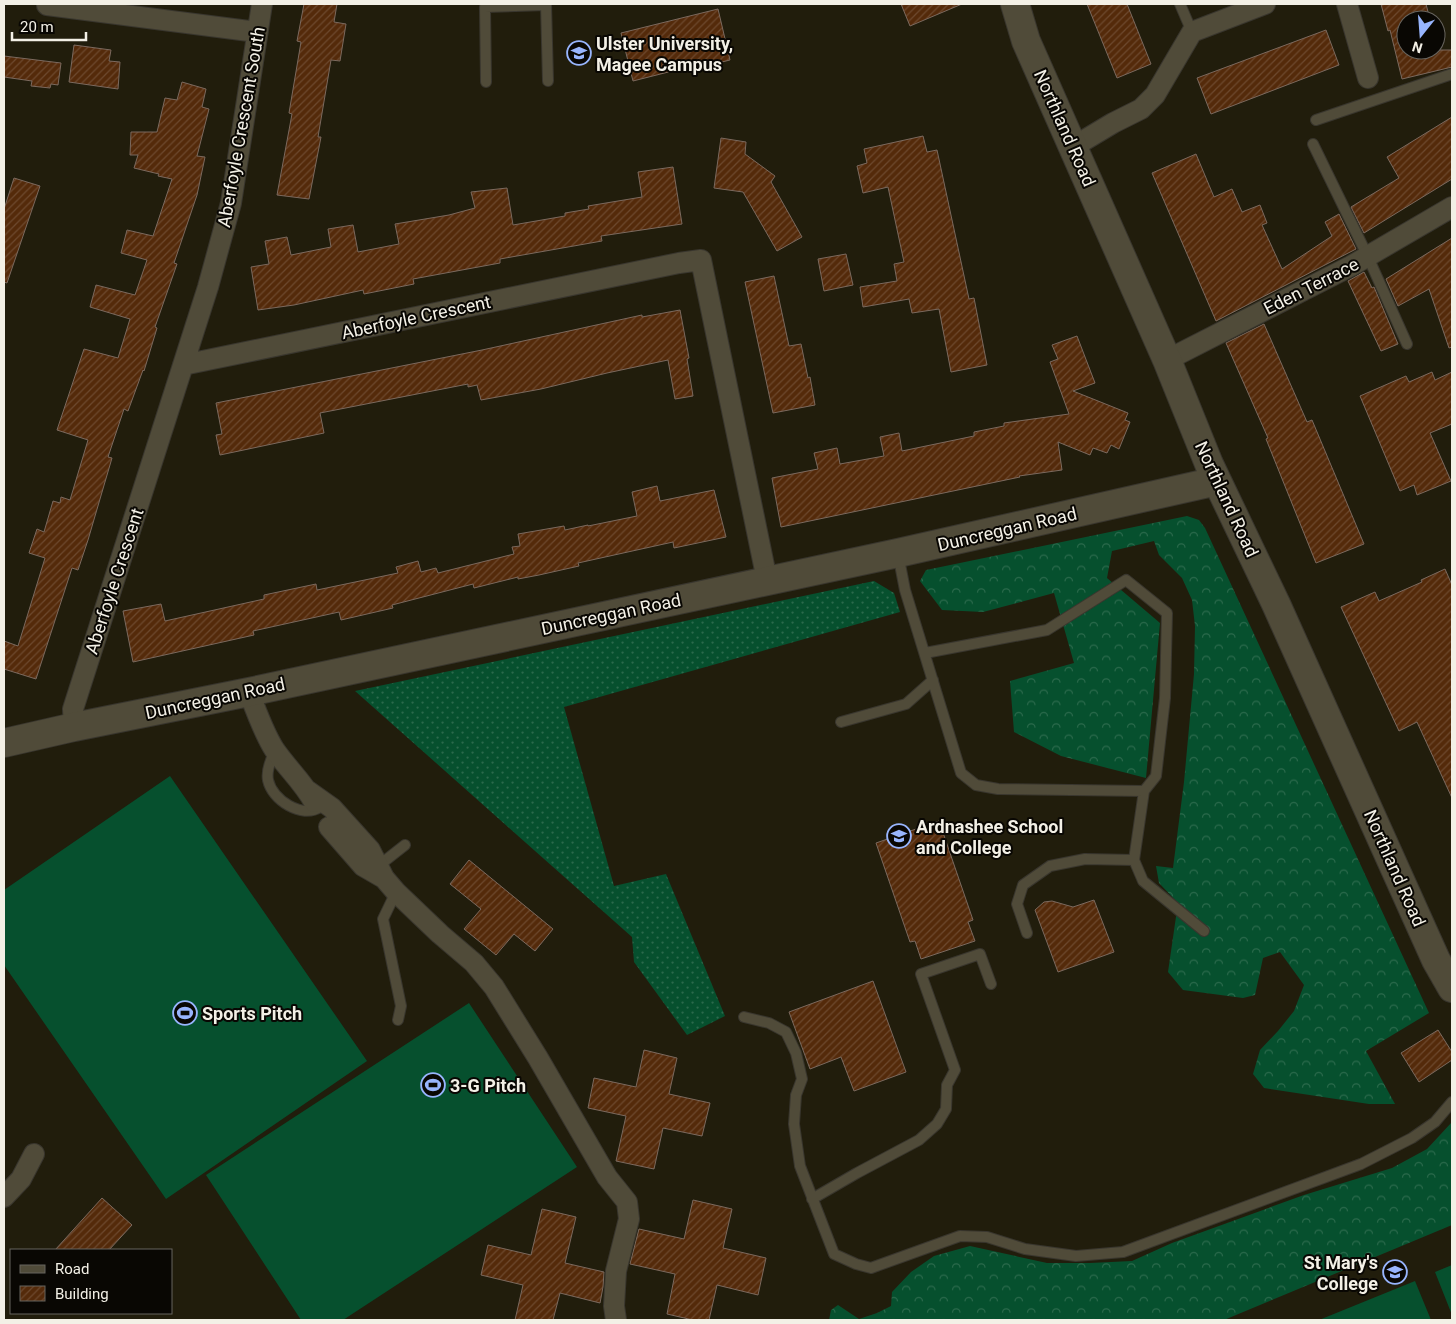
<svg xmlns="http://www.w3.org/2000/svg" width="1456" height="1324" font-family="Roboto,sans-serif">
  <style>
    .grass { fill: url(#grass-dots) }
    .forest { fill: url(#forest-crowns) }
    .pitch { fill: #06502e }
    .building { fill: url(#building-hatch); stroke: #7b695e }
    .lines { fill: none; stroke-linecap: round; stroke-linejoin: round }
    .lane-casing { stroke: #39362e; stroke-width: 12 }
    .street-casing { stroke: #39362e; stroke-width: 22 }
    .secondary-casing { stroke: #39362e; stroke-width: 30 }
    .lane { stroke: #504b39; stroke-width: 10 }
    .street { stroke: #504b39; stroke-width: 20 }
    .secondary { stroke: #504b39; stroke-width: 28 }
    .labels { text-anchor: middle; dominant-baseline: central; stroke-width: 4; stroke-linejoin: round; paint-order: stroke }
    .poi-label { font-size: 18px; font-weight: bold; fill: #f3f0e6; stroke: #090703; text-anchor: start }
    .street-label { font-size: 18px; fill: #f3f0e6; stroke: #090703 }
  </style>
  <defs>
    <pattern id="grass-dots" width="8" height="8" patternUnits="userSpaceOnUse" patternTransform="scale(1.25)"><rect width="8" height="8" fill="#06502e"/><path d="M2 2h.1M6 6h.1" fill="none" stroke="#2b6a4c" stroke-width="1.8" stroke-linecap="round"/></pattern>
    <pattern id="forest-crowns" width="20" height="18" patternUnits="userSpaceOnUse" patternTransform="scale(1.25)"><rect width="20" height="18" fill="#06502e"/><path d="M2 6a3 3 0 1 1 6 0M12 15a3 3 0 1 1 6 0" fill="none" stroke="#2b6a4c"/></pattern>
    <pattern id="building-hatch" width="6" height="6" patternUnits="userSpaceOnUse" patternTransform="scale(1.25)"><rect width="6" height="6" fill="#542a0a"/><path d="M-1 1l2-2M0 6l6-6M5 7l2-2" fill="none" stroke="#6d492e"/></pattern>
  </defs>
  <rect width="100%" height="100%" fill="#211d0c"/>
  <path class="grass" d="M874 581 894 593 900 612 564 707 614 886 666 874 725 1016 687 1035 634 962 632 937 355 691Z"/>
  <path class="forest" d="M1187 516 1199 520 1205 528 1429 1013 1366 1051 1395 1104H1369L1264 1088 1253 1074 1260 1050 1278 1031 1294 1011 1304 985 1280 952 1263 958 1255 995 1243 998 1183 990 1168 972 1178 903 1159 883 1156 866 1173 868 1184 782 1194 674 1195 626 1192 600 1182 578 1159 555 1154 541 1112 551 1107 578 1160 623 1146 778 1061 756 1014 732 1010 681 1074 663 1054 593 983 612 942 610 920 581 926 570Z
    M1452 1122V1225L1224 1320H829L831 1310 838 1305 859 1319 877 1313 891 1306 892 1292 911 1272 934 1256 970 1246 1047 1263H1090L1132 1261 1172 1243 1304 1195 1392 1168 1427 1149Z"/>
  <path class="pitch" d="M170 776 367 1061 166 1199 4 965V890Z
    M469 1003 577 1167 343 1320H301L206 1175Z
    M1452 1265V1315L1435 1272Z
    M1415 1281 1431 1320H1319Z"/>
  <path class="building" d="M304 4H337L334 22 346 24 340 61 331 60 318 137H321L309 199 277 195 292 114 289 113 301 42 297 41Z
    M901 4H962L910 26Z
    M1087 4H1127L1151 64 1117 78Z
    M1381 4H1426L1430 20H1406V50H1436V47L1437 50H1452V67L1402 79 1390 30 1388 31Z
    M718 9 730 60 693 69 692 66 633 81 621 33Z
    M1326 30 1339 65 1211 114 1197 78Z
    M74 45 111 50 109 61 120 62 118 89 69 82Z
    M4 56 61 63 58 85 51 84 50 88 31 86 32 81 4 77Z
    M182 82 206 89 202 107 209 109 197 156 205 157 197 195 174 263 177 264 155 327 157 328 144 371 143 370 128 411 124 409 108 457 112 458 88 540 78 570 72 568 36 679 4 669V641L18 646 45 558 29 553 37 529 44 532 53 501 60 503 61 497 70 500 88 440 57 430 84 349 118 358 130 319 90 307 96 285 135 295 147 260 121 253 127 230 153 236 172 179 158 176 159 174 134 168 138 155H130L131 132H157L165 98 177 100Z
    M1452 117V179L1364 233 1351 207 1399 178 1387 157Z
    M923 136 927 152 937 150 969 299 974 298 987 365 951 372 939 309 912 313 909 299 863 307 860 287 897 281 894 264 904 262 888 187 863 193 857 166 867 163 864 149Z
    M721 138 746 142 745 154 775 176 771 182 802 237 777 251 743 192 714 188Z
    M1196 154 1214 197 1232 189 1242 212 1260 205 1267 223 1262 225 1282 269 1332 236 1325 222 1339 214 1356 249 1216 321 1152 173Z
    M673 167 682 224 601 236 602 241 500 259V263L413 279 414 284 364 294 363 290 294 305 258 310 251 267 269 264 265 241 287 237 291 255 331 247 328 229 353 225 358 252 399 244 395 224 449 215 475 208 471 192 507 188 513 225 565 216V213L589 209 588 206 642 197 638 172Z
    M14 178 40 186 7 283 4 282V209Z
    M1452 238V347L1449 348 1429 289 1398 306 1386 279Z
    M846 254 853 285 824 291 818 259Z
    M1364 272 1372 288 1374 287 1398 344 1381 351 1348 281Z
    M774 276 789 346 801 344 808 378 810 377 815 405 773 413 745 282Z
    M680 310 689 358 687 359 693 396 675 399 668 360 607 373 541 389 481 400 477 385 468 387V384L320 413 324 433 220 455 216 435 222 434 216 403 482 350 642 315V317Z
    M1264 324 1307 422 1312 420 1364 544 1316 563 1266 439 1268 438 1226 343Z
    M1077 336 1095 383 1073 391 1128 413 1125 420 1130 422 1119 449 1111 445 1107 453 1093 448 1090 455 1058 442 1062 470 1019 476 1020 477 781 527 772 478 818 469 814 453 837 448 840 464 884 456 880 437 899 433 902 451 974 436V432L1004 426V423L1069 414 1050 362 1058 359 1052 345Z
    M1432 372 1435 380 1452 372V424L1430 433 1451 481 1417 495 1414 485 1400 491 1360 396 1406 376 1409 382Z
    M657 486 660 501 714 490 726 537 674 548 673 542 578 563 579 566 539 575 518 579V577L474 588 473 584 392 605 393 608 341 620 339 612 253 631 254 635 133 662 123 611 161 604 165 621 264 599V595L316 584 317 590 398 573 396 567 418 561 421 572 436 568 438 573 514 554 512 547 520 546 518 534 564 526 565 530 588 525V526L637 516 632 492Z
    M1445 569 1452 585V798L1417 722 1399 731 1341 607 1375 592 1379 601 1422 582 1421 580Z
    M939 821 973 920 968 922 975 941 921 959 915 941 910 942 876 843Z
    M469 860 553 929 535 951 514 934 496 955 464 929 481 909 450 884Z
    M1094 900 1114 952 1058 972 1035 910 1044 902 1052 901 1073 907Z
    M873 981 906 1072 854 1091 841 1057 810 1069 789 1012Z
    M1438 1030 1452 1052V1060L1419 1082 1401 1053Z
    M644 1050 677 1058 669 1094 710 1103 702 1136 663 1128 654 1169 616 1161 626 1116 588 1108 594 1078 636 1087Z
    M102 1198 132 1225 109 1250H55Z
    M693 1200 732 1209 723 1248 766 1258 758 1295 717 1285 709 1320H693L667 1314 675 1274 630 1264 639 1229 684 1239Z
    M542 1209 576 1217 565 1263 604 1272 603 1287 600 1303 560 1293 553 1320H515L523 1285 481 1275 488 1245 531 1255Z"/>
  <g class="lines">
    <g class="lane-casing">
      <path id="lane" d="M546 4 548 81
        M1180 4 1192 32
        M486 82 485 7 546 5
        M1316 120 1452 74
        M1313 144 1368 257 1407 344
        M898 554 905 590 961 773 976 785 998 789 1144 791 1134 860 1085 859 1050 866 1023 885 1017 904 1027 933
        M925 653 1047 630 1126 580 1167 613 1165 698 1156 776 1144 791
        M841 722 906 704 933 680
        M275 751C271 759 266 770 268 780 272 800 302 819 320 807
        M1134 860 1143 881 1204 931
        M377 867 405 845
        M396 892 383 919 401 1006 398 1020
        M744 1017 769 1023 786 1032 796 1053 802 1079 796 1095 794 1124 800 1166 834 1254 856 1264 871 1268 960 1236 987 1237 1025 1249 1076 1256 1123 1252 1361 1164 1412 1138 1435 1122 1452 1102
        M812 1199 857 1173 919 1140 937 1124 946 1109 947 1085 955 1070 921 974 980 954 991 984"/>
    </g>
    <g class="street-casing">
      <path id="street" d="M1347 4 1368 78
        M47 5 257 32
        M1073 147 1113 123 1141 109 1155 95 1192 32 1265 4
        M1167 360 1351 266 1452 207
        M183 365 679 263 701 260 767 580
        M249 692C256 711 263 731 274 749 287 768 303 782 314 802
        M74 727 73 709 208 287 231 203 262 4
        M308 791 332 808 370 850 384 878 396 892 440 934 474 963 494 987 538 1058 607 1177 627 1202 629 1219 616 1271 614 1306 616 1320
        M329 827 363 866 382 877
        M4 1197 21 1179 34 1154"/>
    </g>
    <g class="secondary-casing">
      <path id="secondary" d="M1015 4 1026 41 1167 360 1209 464 1276 604 1436 960 1452 988
        M4 743 74 727 249 692 898 553 1217 481"/>
    </g>
    <use href="#lane" class="lane"/>
    <use href="#street" class="street"/>
    <use href="#secondary" class="secondary"/>
  </g>
  <defs>
    <g id="university-ring" transform="scale(1.25)"><circle r="9.5" fill="#090703" stroke="#98b5fd" stroke-width="1.5"/><path d="M0-5L7-2L0 1L-7-2ZM-4 1L0 2.5L4 1V4Q0 6-4 4Z" fill="#98b5fd"/></g>
    <g id="school-ring" transform="scale(1.25)"><circle r="9.5" fill="#090703" stroke="#98b5fd" stroke-width="1.5"/><path d="M0-5L7-2L0 1L-7-2ZM-4 1L0 2.5L4 1V4Q0 6-4 4Z" fill="#98b5fd"/></g>
    <g id="stadium-ring" transform="scale(1.25)"><circle r="9.5" fill="#090703" stroke="#98b5fd" stroke-width="1.5"/><path d="M0-5a6.5 5 0 1 0 0 10a6.5 5 0 1 0 0-10ZM-3.5-1.8h7v3.6h-7Z" fill="#98b5fd"/></g>
  </defs>
  <g fill-rule="evenodd">
    <use href="#university-ring" x="579" y="53"/>
    <use href="#school-ring" x="899" y="836"/>
    <use href="#stadium-ring" x="185" y="1013"/>
    <use href="#stadium-ring" x="433" y="1085"/>
    <use href="#school-ring" x="1395" y="1272"/>
  </g>
  <g class="labels">
    <g class="poi-label">
      <text x="596" y="43">Ulster University,<tspan x="596" dy="21">Magee Campus</tspan></text>
      <text x="916" y="826">Ardnashee School<tspan x="916" dy="21">and College</tspan></text>
      <text x="202" y="1013">Sports Pitch</text>
      <text x="450" y="1085">3-G Pitch</text>
      <text x="1378" y="1262" text-anchor="end">St Mary's<tspan x="1378" dy="21">College</tspan></text>
    </g>
    <g class="street-label">
      <text transform="translate(241 127) rotate(-80)">Aberfoyle Crescent South</text>
      <text transform="translate(1065 128) rotate(66)">Northland Road</text>
      <text transform="translate(1311 286) rotate(-27)">Eden Terrace</text>
      <text transform="translate(416 317) rotate(-12)">Aberfoyle Crescent</text>
      <text transform="translate(1227 499) rotate(65)">Northland Road</text>
      <text transform="translate(1007 529) rotate(-13)">Duncreggan Road</text>
      <text transform="translate(114 581) rotate(-72)">Aberfoyle Crescent</text>
      <text transform="translate(611 614) rotate(-12)">Duncreggan Road</text>
      <text transform="translate(215 698) rotate(-12)">Duncreggan Road</text>
      <text transform="translate(1395 868) rotate(66)">Northland Road</text>
    </g>
  </g>
  <rect width="1456" height="1324" fill="none" stroke="#f3f0e6" stroke-width="10"/>
  <rect x="10" y="1249" width="162" height="65" fill="#090703" stroke="#67645e"/>
  <rect x="20" y="1265" width="25" height="8" fill="#504b39" stroke="#67645e"/>
  <text x="55" y="1274" font-size="15" fill="#f3f0e6">Road</text>
  <rect x="20" y="1286" width="25" height="15" fill="url(#building-hatch)" stroke="#67645e"/>
  <text x="55" y="1299" font-size="15" fill="#f3f0e6">Building</text>
  <g transform="translate(1421 35) rotate(197)"><circle r="24" fill="#090703" stroke="#67645e"/>
  <path d="M0-4L9 19L0 12L-9 19Z" fill="#98b5fd"/>
  <text y="-8" font-size="14" font-weight="bold" text-anchor="middle" fill="#f3f0e6">N</text>
  </g>
  <path d="M12 32v8h74v-8" fill="none" stroke="#f3f0e6" stroke-width="2.5"/>
  <text x="20" y="32" font-size="15" fill="#f3f0e6" stroke="#090703" stroke-width="4" paint-order="stroke">20 m</text>
</svg>
